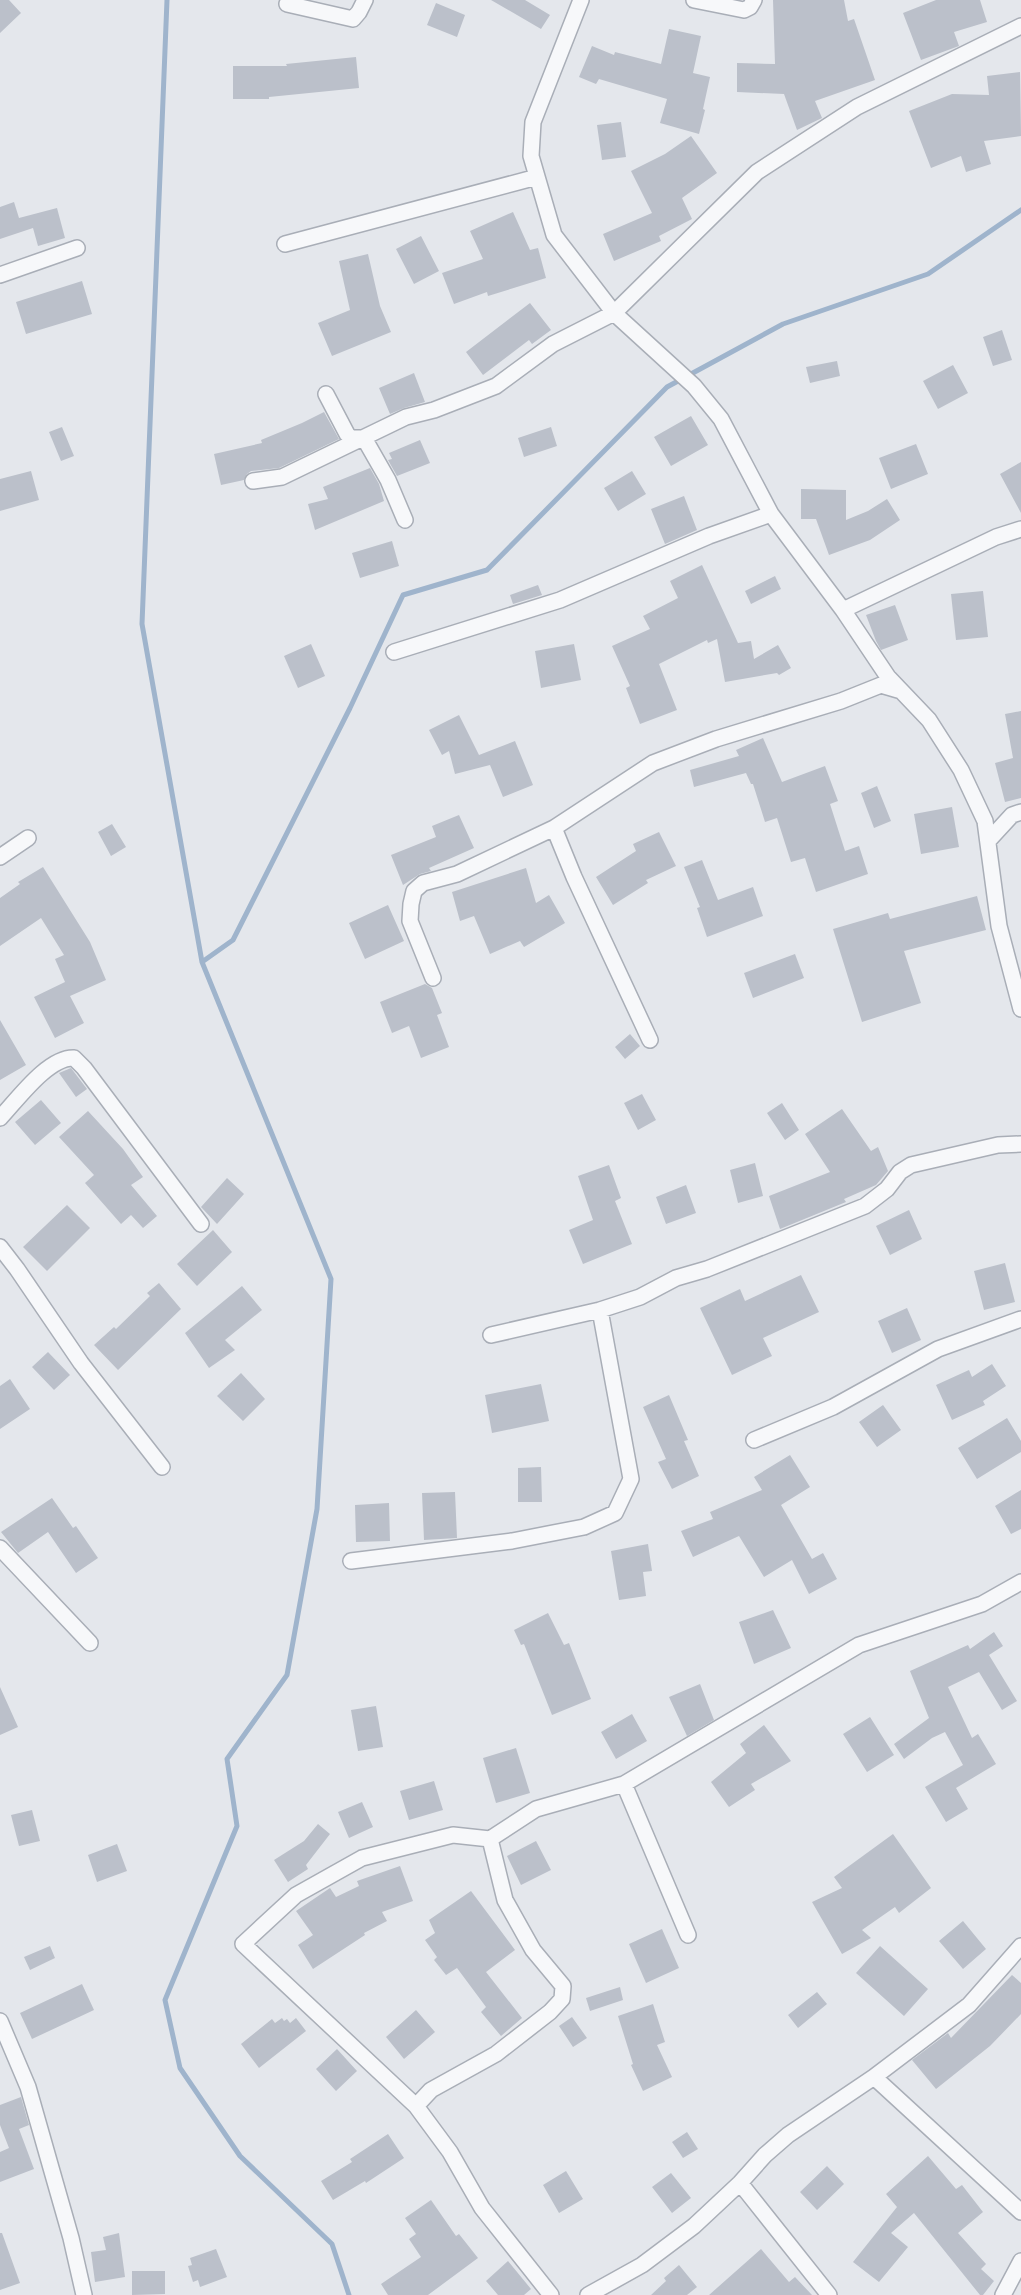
<svg xmlns="http://www.w3.org/2000/svg" width="1021" height="2295" font-family="'Work Sans',sans-serif">
  <style>
    .lines { fill: none; stroke-linecap: round; stroke-linejoin: round }
    .stream { stroke: #9fb4cc; stroke-width: 5 }
    .building { fill: #bbc0ca }
    .minor-casing { stroke: #a9aeb7; stroke-width: 18 }
    .minor { stroke: #f7f8fa; stroke-width: 15 }
  </style>
  <rect width="100%" height="100%" fill="#e4e7ec"/>
  <g class="lines">
    <path class="stream" d="M167 0 142 624 202 962 331 1279 317 1509 287 1675 227 1759 237 1826 165 2000 180 2068 240 2156 332 2244 349 2295
      M202 962 233 940 350 708 403 595 487 570 667 387 783 324 928 274 1021 210"/>
  </g>
  <path class="building" d="M0 0H9L21 13 0 33Z
    M491 0H525L550 15 541 29Z
    M773 0H844L848 21 854 19 875 80 815 101 822 118 797 130 784 94 737 92V63L775 64Z
    M936 0H980L987 22 954 32 959 46 921 60 903 13Z
    M436 3 465 15 457 37 427 25Z
    M669 29 701 36 693 73 710 77 703 109 705 110 699 134 660 123 667 99 599 79 596 84 579 77 592 46 614 55 615 52 661 64Z
    M356 57 359 88 269 97V99H233V66H287L286 64Z
    M1020 72 1021 136 984 141 991 164 966 172 961 156 931 168 909 111 952 94 989 95 987 76Z
    M621 122 626 157 602 160 597 125Z
    M691 136 717 173 682 198 692 219 659 236 661 241 614 261 603 234 652 213 631 171 665 154Z
    M14 202 19 218 57 208 65 238 38 246 33 228 0 239V207Z
    M513 212 530 250 538 248 546 278 488 296 487 292 454 304 442 273 483 259 470 231Z
    M421 236 439 271 414 284 396 249Z
    M368 254 380 306 391 332 332 356 318 323 350 310 339 261Z
    M82 281 92 314 26 334 16 302Z
    M530 303 551 330 532 344 529 340 483 375 466 352Z
    M1002 330 1012 360 993 366 983 337Z
    M837 361 840 376 810 383 806 367Z
    M953 365 968 393 938 409 923 381Z
    M414 373 425 402 404 408 390 414 379 388Z
    M324 412 339 439 279 468 251 471 247 474 244 480 221 485 214 454 262 443 261 440 302 423Z
    M691 416 708 445 671 466 654 437Z
    M62 427 74 456 61 461 49 432Z
    M551 427 557 446 524 457 518 438Z
    M420 440 430 463 397 476 388 460 392 459 389 453Z
    M916 444 928 474 891 489 879 458Z
    M1021 462V513L1000 474Z
    M370 468 379 484 384 501 315 530 308 504 328 499 323 487Z
    M31 471 39 500 0 511V479Z
    M632 471 646 494 618 511 604 488Z
    M801 489 846 490V520L868 511 887 499 900 520 870 540 829 555 816 519H801Z
    M684 496 697 530 665 544 651 509Z
    M392 541 399 566 360 578 352 553Z
    M702 565 738 643 751 641 754 659 778 645 791 668 779 675 777 673 725 682 717 639 708 643 707 640 659 664 677 710 640 724 626 688 630 686 612 646 650 629 643 616 678 598 670 581Z
    M775 576 781 589 751 604 745 591Z
    M538 585 542 595 513 604 510 595Z
    M983 591 988 637 956 640 951 594Z
    M895 605 908 640 881 650 876 641 866 615Z
    M311 644 325 676 298 688 284 656Z
    M574 644 581 680 541 688 535 651Z
    M1021 711V798L1005 802 995 763 1013 758 1005 714Z
    M459 715 479 755 515 741 533 785 503 797 490 765 455 774 449 751 442 755 429 730Z
    M763 738 782 782 825 766 838 801 830 804 845 851 859 846 868 874 816 892 805 858 791 862 777 818 765 822 753 784H751L746 773 694 787 690 770 739 756 736 750Z
    M877 786 891 821 874 828 861 793Z
    M952 807 959 847 921 854 914 814Z
    M459 815 474 848 429 868 431 871 420 874 403 885 391 855 436 837 432 826Z
    M112 824 126 847 111 856 98 832Z
    M659 832 676 866 646 880 648 883 613 905 596 877 636 851 633 844Z
    M702 860 718 900 753 887 763 916 707 937 697 908 700 907 684 867Z
    M43 867 90 942 106 980 70 996 84 1023 55 1038 34 997 65 982 55 959 64 955 41 918 0 946V898L20 884 18 882Z
    M526 868 536 903 549 895 565 923 524 947 520 941 490 954 474 916 460 921 452 892Z
    M977 896 986 930 904 951 921 1003 862 1022 833 929 888 913 890 919Z
    M388 905 404 941 365 959 349 923Z
    M795 954 804 978 753 998 744 973Z
    M425 984 432 988 442 1013 437 1015 449 1047 421 1058 409 1026 392 1033 380 1002Z
    M0 1020 26 1065 0 1080Z
    M630 1034 640 1046 625 1059 615 1047Z
    M71 1068 87 1089 76 1097 59 1073Z
    M642 1094 656 1120 638 1130 624 1103Z
    M41 1100 61 1123 35 1145 15 1122Z
    M782 1103 799 1130 785 1140 767 1113Z
    M842 1109 871 1151 878 1147 888 1171 876 1185 844 1199 846 1202 780 1229 769 1196 830 1172 805 1134Z
    M88 1111 123 1149 143 1177 131 1185 157 1216 143 1228 131 1215 121 1224 85 1183 94 1175 59 1137Z
    M755 1163 763 1196 738 1203 730 1170Z
    M609 1165 621 1198 615 1201 632 1244 583 1264 569 1230 593 1220 578 1176Z
    M227 1178 244 1194 217 1224 201 1207Z
    M686 1185 696 1213 666 1224 656 1197Z
    M67 1205 90 1228 47 1271 23 1247Z
    M909 1210 922 1239 890 1255 876 1226Z
    M213 1230 232 1252 197 1286 177 1264Z
    M1005 1263 1015 1302 984 1310 974 1271Z
    M801 1275 819 1312 763 1338 772 1356 732 1375 700 1308 740 1289 745 1301Z
    M159 1283 181 1309 118 1370 94 1345 114 1327 116 1329 150 1296 147 1293Z
    M242 1286 262 1310 225 1340 235 1350 209 1368 185 1333Z
    M907 1308 921 1340 892 1353 878 1321Z
    M48 1352 70 1375 54 1390 32 1367Z
    M992 1364 1006 1386 983 1401 985 1405 952 1420 936 1385 969 1370 972 1377Z
    M241 1373 265 1399 243 1421 217 1396Z
    M10 1379 30 1409 0 1429V1386Z
    M541 1384 549 1421 492 1433 485 1395Z
    M669 1395 688 1440 684 1441 699 1476 672 1489 658 1462 666 1459 643 1407Z
    M883 1405 901 1430 877 1447 859 1422Z
    M1007 1418 1021 1441V1452L977 1479 958 1448Z
    M790 1455 810 1487 781 1505 812 1559 823 1553 837 1579 809 1594 792 1560 764 1577 739 1536 693 1557 681 1531 713 1519 710 1512 762 1490 754 1477Z
    M541 1467 542 1502H518V1468Z
    M1021 1490V1529L1011 1534 995 1506Z
    M455 1492 457 1538 424 1540 422 1493Z
    M52 1498 73 1528 76 1526 98 1558 76 1573 48 1532 18 1553 1 1532Z
    M389 1503 390 1541 356 1542 355 1505Z
    M648 1544 652 1571 643 1572 646 1596 619 1600 611 1551Z
    M773 1610 791 1648 754 1664 739 1622Z
    M548 1613 564 1645 569 1643 591 1699 552 1715 524 1644 521 1645 514 1630Z
    M994 1632 1003 1646 989 1655 1017 1701 1002 1710 979 1672 948 1687 972 1738 978 1734 996 1764 956 1788 968 1809 946 1822 925 1787 963 1765 945 1732 932 1738 904 1759 894 1744 929 1718 910 1671 968 1645 970 1649Z
    M700 1684 714 1720 687 1736 669 1697Z
    M0 1687 18 1727 0 1735Z
    M376 1706 383 1747 358 1751 351 1710Z
    M632 1714 647 1741 616 1759 601 1732Z
    M870 1717 894 1755 867 1772 843 1734Z
    M764 1725 791 1761 751 1784 755 1790 729 1807 711 1782 746 1753 740 1744Z
    M516 1748 530 1793 496 1803 483 1758Z
    M434 1781 443 1810 409 1820 400 1791Z
    M362 1802 373 1827 349 1838 338 1812Z
    M32 1810 40 1841 19 1846 11 1815Z
    M318 1824 330 1834 306 1865 308 1869 288 1882 274 1860 304 1841Z
    M893 1834 931 1888 899 1913 895 1907 862 1930 871 1938 842 1954 812 1902 842 1888 834 1877Z
    M536 1841 551 1870 521 1885 507 1856Z
    M117 1844 127 1871 97 1882 88 1855Z
    M400 1866 413 1901 382 1912 387 1921 364 1933 365 1935 313 1969 298 1945 313 1935 296 1911 330 1888 336 1897 359 1886 357 1881Z
    M471 1891 515 1950 486 1972 522 2018 501 2036 481 2012 486 2007 457 1968 446 1975 434 1960 437 1957 425 1940 435 1933 429 1920Z
    M963 1921 986 1949 963 1969 939 1941Z
    M662 1929 679 1968 646 1983 629 1944Z
    M50 1946 55 1958 30 1970 24 1957Z
    M880 1946 928 1989 904 2016 856 1973Z
    M1012 1975 1021 1983V2014L990 2046 936 2089 912 2060 948 2033 951 2038Z
    M82 1984 94 2010 32 2039 20 2013Z
    M620 1987 623 2000 590 2011 586 1998Z
    M817 1992 827 2004 798 2028 788 2015Z
    M653 2004 665 2042 657 2045 672 2077 643 2091 631 2065 633 2064 618 2016Z
    M416 2010 435 2032 404 2059 386 2037Z
    M572 2017 587 2038 573 2047 559 2026Z
    M282 2018 284 2021 287 2019 290 2023 296 2018 306 2031 259 2068 241 2044 272 2019 275 2023Z
    M337 2049 357 2071 336 2091 316 2069Z
    M21 2097 29 2125 19 2129 34 2169 0 2182V2152L9 2148 0 2125V2105Z
    M687 2132 698 2149 683 2158 672 2142Z
    M388 2134 404 2158 366 2183 365 2181 333 2200 321 2181 352 2162 350 2159Z
    M928 2156 956 2189 962 2185 983 2212 958 2233 986 2264 981 2269 994 2281 983 2295H980L914 2213 891 2233 908 2247 879 2282 853 2262 897 2207 886 2194Z
    M827 2166 844 2184 817 2210 800 2192Z
    M566 2171 583 2199 559 2213 543 2185Z
    M671 2173 691 2198 672 2213 652 2187Z
    M431 2200 456 2236 459 2234 478 2258 428 2295H388L381 2284 421 2257 409 2239 416 2234 405 2218Z
    M0 2233H2L20 2283 0 2290Z
    M119 2233 125 2277 95 2282 91 2252 106 2250 103 2237Z
    M216 2249 227 2277 200 2287 198 2280 193 2282 188 2266 192 2265 190 2258Z
    M761 2249 789 2282 795 2277 812 2295H709Z
    M508 2261 531 2289 524 2295H498L486 2281Z
    M679 2265 697 2287 687 2295H651L666 2281 664 2278Z
    M132 2271H165V2294L132 2295Z"/>
  <g class="lines">
    <g class="minor-casing">
      <path id="minor" d="M581 0 533 122 531 156 554 235 614 313 694 386 721 419 771 514 843 610 888 677 929 720 961 770 985 821 999 926 1021 1009
        M694 0 744 10 750 7 754 0
        M287 4 353 19 359 12 365 0
        M285 244 537 177
        M0 275 77 248
        M326 394 347 434 351 438H364L388 480 405 520
        M253 481 282 477 406 417 434 410 496 386 553 344 614 313 757 172 857 107 1021 26
        M843 610 996 537 1021 529
        M394 652 560 600 709 536 771 514
        M554 828 574 877 650 1040
        M989 840 1012 815 1021 812
        M0 857 28 838
        M433 978 410 921 411 904 414 891 423 883 457 874 554 828 653 763 716 739 841 701 881 685 898 690
        M0 1118C18 1099 48 1057 74 1058L84 1068 201 1224
        M0 1247 17 1269 81 1363 162 1467
        M491 1335 600 1310
        M754 1440 833 1407 938 1349 1021 1319
        M0 1548 90 1643
        M351 1561 512 1541 584 1527 615 1513 631 1479 600 1310 640 1297 676 1278 707 1269 865 1206 887 1189 900 1172 911 1165 998 1145 1021 1144
        M624 1784 688 1935
        M0 2021 28 2087 71 2238 84 2295
        M874 2077 1021 2212
        M416 2106 431 2090 496 2054 550 2012 562 1999 563 1986 533 1950 505 1900 490 1839
        M740 2183 829 2295
        M551 2295 482 2208 450 2152 416 2106 243 1944 296 1895 362 1858 453 1835 490 1839 536 1809 624 1784 859 1645 982 1604 1021 1582
        M588 2295 642 2265 694 2226 740 2183 765 2155 788 2135 874 2077 969 2005 1021 1946
        M1003 2295 1021 2261"/>
    </g>
    <use href="#minor" class="minor"/>
  </g>
</svg>
